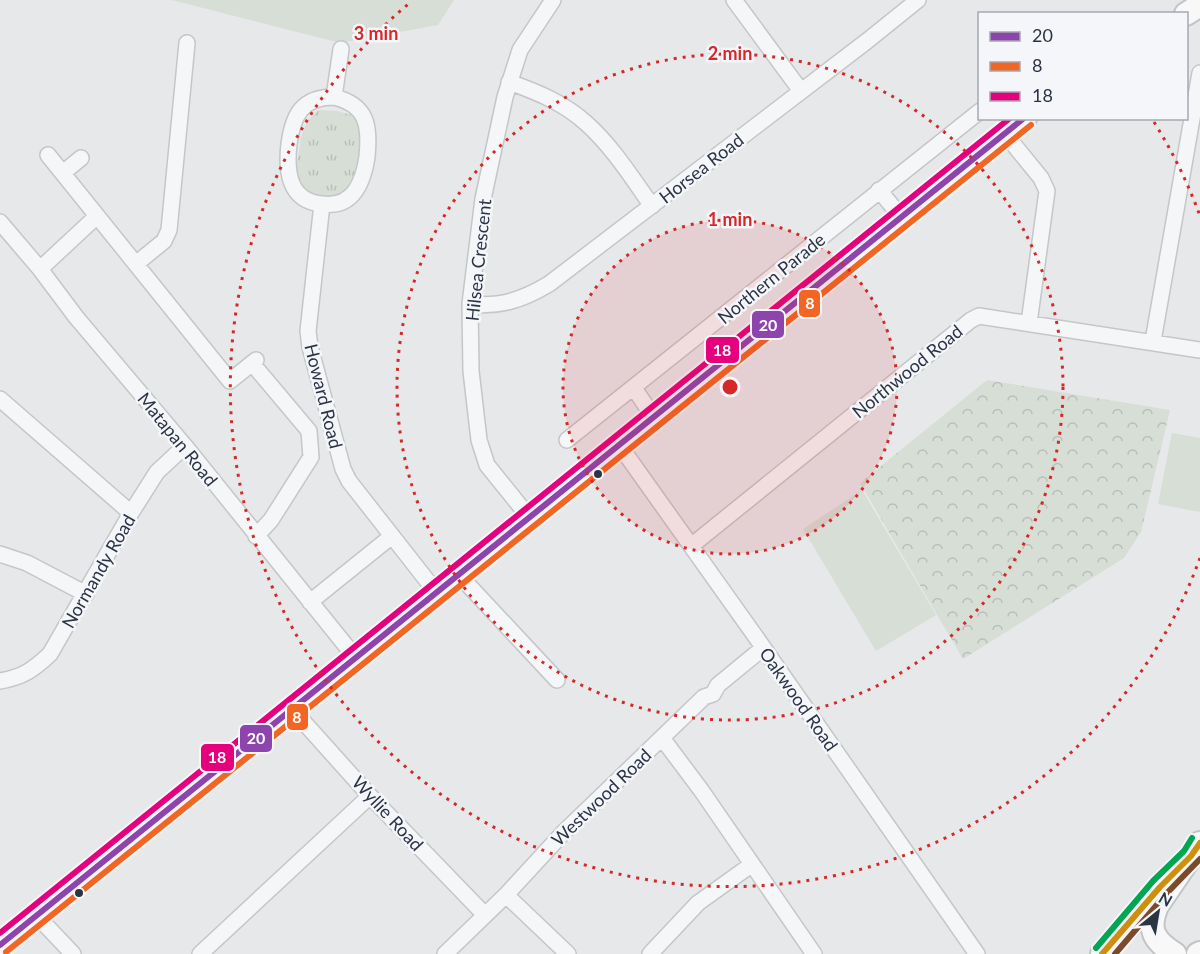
<svg xmlns="http://www.w3.org/2000/svg" width="1200" height="954" font-family="Lato,sans-serif">
  <style>
    .grass { fill: url(#grass-tufts) }
    .forest { fill: url(#forest-crowns) }
    .garden { fill: #d6ded6 }
    .lines { fill: none; stroke-linecap: round; stroke-linejoin: round }
    .street-casing { stroke: #c4c6c8; stroke-width: 18 }
    .primary-casing { stroke: #c2c5c8; stroke-width: 26 }
    .street { stroke: #f5f6f7; stroke-width: 15 }
    .primary { stroke: #f8f8f8; stroke-width: 22 }
    .bus-1-casing { stroke: #f4f6f9; stroke-width: 10 }
    .bus-2-casing { stroke: #f4f6f9; stroke-width: 10 }
    .bus-3-casing { stroke: #f4f6f9; stroke-width: 10 }
    .bus-4-casing { stroke: #f4f6f9; stroke-width: 10 }
    .bus-5-casing { stroke: #f4f6f9; stroke-width: 10 }
    .bus-6-casing { stroke: #f4f6f9; stroke-width: 10 }
    .bus-1 { stroke: #8e44ad; stroke-width: 6 }
    .bus-2 { stroke: #f26522; stroke-width: 6 }
    .bus-3 { stroke: #e5007d; stroke-width: 6 }
    .bus-4 { stroke: #ce8f0e; stroke-width: 6 }
    .bus-5 { stroke: #7a4b2a; stroke-width: 6 }
    .bus-6 { stroke: #00a651; stroke-width: 6 }
    .ring { fill: none; stroke: #d62828; stroke-width: 3; stroke-dasharray: 3 6 }
    .bus-dot { fill: #2b3445; stroke: #f4f6f9; stroke-width: 2 }
    .labels { text-anchor: middle; dominant-baseline: central; stroke-width: 5; stroke-linejoin: round; paint-order: stroke }
    .street-label { font-size: 18px; fill: #2b3445; stroke: #f4f6f9 }
    .centre { fill: #d62828; stroke: #f4f6f9; stroke-width: 3 }
    .ring-label { font-size: 18px; text-anchor: middle; font-weight: bold; fill: #d62828; stroke: #f4f6f9; stroke-width: 5; stroke-linejoin: round; paint-order: stroke }
    .line-badge { stroke: #f4f6f9; stroke-width: 2 }
    .badge-label { font-size: 16px; text-anchor: middle; font-weight: bold; fill: #fff }
  </style>
  <defs>
    <pattern id="grass-tufts" width="24" height="20" patternUnits="userSpaceOnUse" patternTransform="scale(1.5)"><rect width="24" height="20" fill="#d6ded6"/><path d="M3 7l-1-3M5 7V3M7 7l1-3M15 17l-1-3M17 17v-4M19 17l1-3" fill="none" stroke="#b8bfb9"/></pattern>
    <pattern id="forest-crowns" width="20" height="18" patternUnits="userSpaceOnUse" patternTransform="scale(1.5)"><rect width="20" height="18" fill="#d6ded6"/><path d="M2 6a3 3 0 1 1 6 0M12 15a3 3 0 1 1 6 0" fill="none" stroke="#b8bfb9"/></pattern>
  </defs>
  <rect width="100%" height="100%" fill="#e6e8ea"/>
  <path class="grass" d="M319 110 337 111 351 115 362 127 363 141 356 181 339 198 326 200 309 194 299 184 296 171 301 137 308 120Z"/>
  <path class="forest" d="M987 380 1170 410 1141 532 1124 558 963 659 860 483Z"/>
  <path class="garden" d="M172 0H454L438 25 340 43Z
    M1172 433 1200 438V512L1158 504Z
    M862 490 936 615 876 651 803 529Z"/>
  <g class="lines">
    <g class="street-casing">
      <path id="street" d="M734 0 801 91
        M509 82C537 92 564 103 586 123 612 146 632 178 652 206
        M334 97C368 105 370 127 367 157 363 183 353 208 322 204 288 201 286 170 289 144 293 115 302 97 334 97Z
        M334 97 341 49
        M1005 134 1041 178 1047 191 1029 323
        M48 155 230 381 256 360
        M64 172 81 158
        M879 190 902 218
        M322 204 308 331 310 347 343 469 349 481 436 592
        M0 222 40 269 76 317 185 446 355 657
        M137 263 164 241 169 230 187 43
        M40 269 97 216
        M470 304C501 307 522 300 549 284L867 41 918 0
        M1153 341 1200 73
        M256 368 309 431 311 457 271 520 256 536
        M634 388 654 418
        M0 399 131 513
        M567 440 980 111
        M620 446 758 640 977 954
        M529 517 487 465 479 440 471 371 470 304 483 199 505 97 520 50 553 0
        M691 546 971 320 979 316 1200 350
        M0 554 27 563 86 594
        M458 574 557 680
        M310 602 392 536
        M0 681C23 677 33 670 50 654L131 513 157 472 185 446
        M292 709 370 796 485 915
        M662 738 701 790 814 954
        M506 895 568 954
        M36 915 73 954
        M200 954 370 796
        M445 954 506 895 563 833 704 697 713 694 718 685 763 648
        M650 954 698 903 751 865"/>
    </g>
    <g class="primary-casing">
      <path id="primary" d="M1186 14 1200 5
        M0 945 1025 118
        M1102 954 1135 919 1154 894
        M1175 954C1154 941 1147 930 1157 906L1200 843
        M1198 954 1200 953"/>
    </g>
    <use href="#street" class="street"/>
    <use href="#primary" class="primary"/>
    <g class="bus-1-casing">
      <path id="bus-1" d="M0 945 1024 118"/>
    </g>
    <g class="bus-2-casing">
      <path id="bus-2" d="M6 952 1031 125"/>
    </g>
    <g class="bus-3-casing">
      <path id="bus-3" d="M0 933 1010 118"/>
    </g>
    <g class="bus-4-casing">
      <path id="bus-4" d="M1102 954 1160 887 1191 856 1200 843"/>
    </g>
    <g class="bus-5-casing">
      <path id="bus-5" d="M1115 954 1167 893 1200 859"/>
    </g>
    <g class="bus-6-casing">
      <path id="bus-6" d="M1096 948 1153 881 1184 851 1192 838"/>
    </g>
    <use href="#bus-1" class="bus-1"/>
    <use href="#bus-2" class="bus-2"/>
    <use href="#bus-3" class="bus-3"/>
    <use href="#bus-4" class="bus-4"/>
    <use href="#bus-5" class="bus-5"/>
    <use href="#bus-6" class="bus-6"/>
  </g>
  <circle cx="730" cy="387" r="167" fill="#d62828" fill-opacity=".12"/>
  <g class="ring">
    <circle cx="730" cy="387" r="167"/>
    <circle cx="730" cy="387" r="333"/>
    <path d="M1200 558A500 500 0 1 1 412 1M1154 122A500 500 0 0 1 1200 216"/>
  </g>
  <g class="bus-dot">
    <circle cx="598" cy="474" r="5"/>
    <circle cx="79" cy="893" r="5"/>
  </g>
  <g class="labels">
    <g class="street-label">
      <text transform="translate(701 168) rotate(-38)">Horsea Road</text>
      <text transform="translate(478 260) rotate(-84)">Hilsea Crescent</text>
      <text transform="translate(771 278) rotate(-39)">Northern Parade</text>
      <text transform="translate(907 371) rotate(-39)">Northwood Road</text>
      <text transform="translate(324 396) rotate(76)">Howard Road</text>
      <text transform="translate(178 439) rotate(51)">Matapan Road</text>
      <text transform="translate(98 571) rotate(-60)">Normandy Road</text>
      <text transform="translate(799 699) rotate(55)">Oakwood Road</text>
      <text transform="translate(601 797) rotate(-44)">Westwood Road</text>
      <text transform="translate(388 813) rotate(47)">Wyllie Road</text>
    </g>
  </g>
  <circle cx="730" cy="387" r="9" class="centre"/>
  <g class="ring-label">
    <text x="376" y="40">3 min</text>
    <text x="730" y="60">2 min</text>
    <text x="730" y="226">1 min</text>
  </g>
  <g class="line-badge">
    <rect x="798" y="289" width="23" height="29" rx="6" fill="#f26522"/>
    <rect x="751" y="310" width="34" height="29" rx="6" fill="#8e44ad"/>
    <rect x="705" y="336" width="35" height="28" rx="6" fill="#e5007d"/>
    <rect x="286" y="703" width="23" height="28" rx="6" fill="#f26522"/>
    <rect x="239" y="724" width="34" height="29" rx="6" fill="#8e44ad"/>
    <rect x="200" y="743" width="35" height="29" rx="6" fill="#e5007d"/>
  </g>
  <g class="badge-label">
    <text x="810" y="309">8</text>
    <text x="768" y="331">20</text>
    <text x="722" y="356">18</text>
    <text x="297" y="723">8</text>
    <text x="256" y="744">20</text>
    <text x="217" y="763">18</text>
  </g>
  <rect x="978" y="12" width="210" height="108" fill="#f4f6f9" stroke="#a4a8b1" stroke-width="1.5"/>
  <rect x="990" y="32" width="30" height="9" fill="#8e44ad" stroke="#a4a8b1" stroke-width="1.5"/>
  <text x="1032" y="42" font-size="18" fill="#2b3445">20</text>
  <rect x="990" y="62" width="30" height="9" fill="#f26522" stroke="#a4a8b1" stroke-width="1.5"/>
  <text x="1032" y="72" font-size="18" fill="#2b3445">8</text>
  <rect x="990" y="92" width="30" height="9" fill="#e5007d" stroke="#a4a8b1" stroke-width="1.5"/>
  <text x="1032" y="102" font-size="18" fill="#2b3445">18</text>
  <g transform="translate(1158 912) rotate(30)" stroke="#f4f6f9" stroke-width="4.5" paint-order="stroke">
  <path d="M0-4.5L10 22L0 15L-10 22Z" fill="#2b3445"/>
  <text y="-9" font-size="16" font-weight="bold" text-anchor="middle" fill="#2b3445">N</text>
  </g>
</svg>
